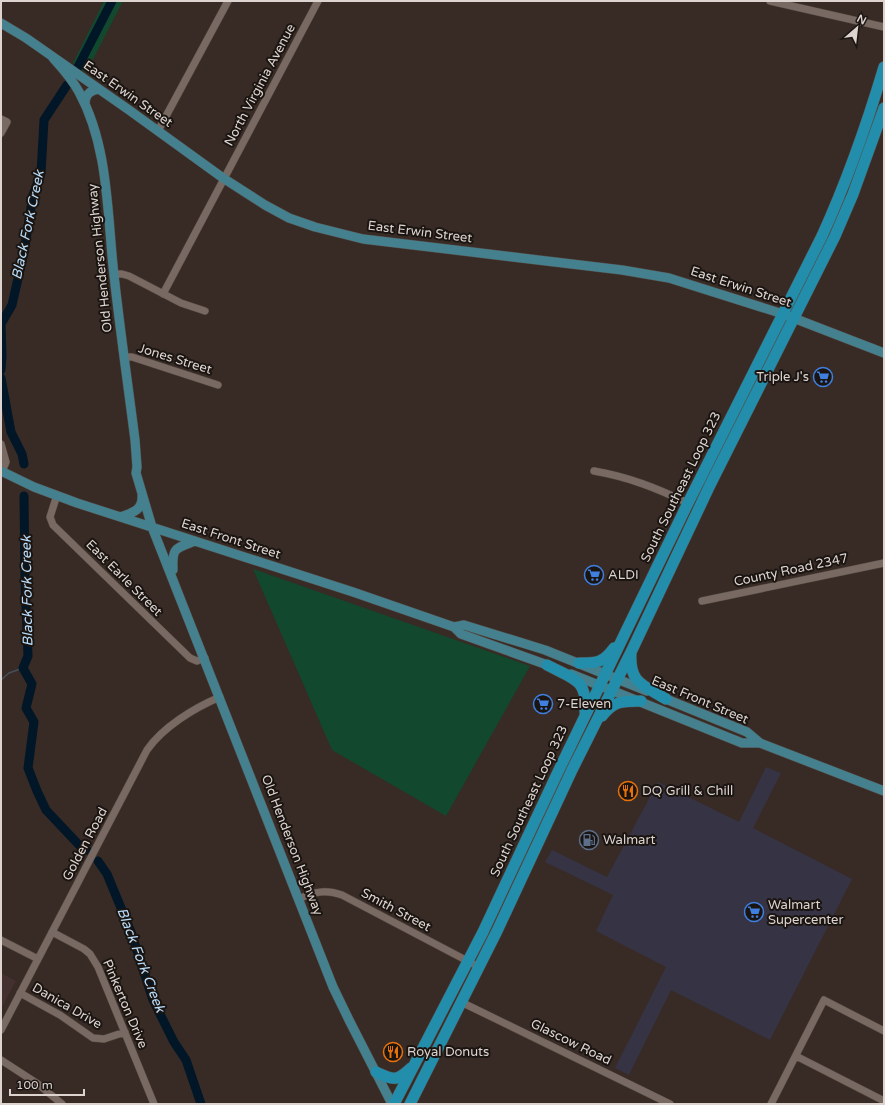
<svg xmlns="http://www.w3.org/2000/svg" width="885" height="1105" font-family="'Varela Round',sans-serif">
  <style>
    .commercial { fill: #363344 }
    .education { fill: #44302f }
    .green { fill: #11482e }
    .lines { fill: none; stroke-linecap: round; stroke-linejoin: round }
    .stream { stroke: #434f5a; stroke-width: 1.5 }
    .river { stroke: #011627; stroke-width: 9 }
    .minor-casing { stroke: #544944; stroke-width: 8 }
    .major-casing { stroke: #544944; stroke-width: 10 }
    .highway-casing { stroke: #544944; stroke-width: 12 }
    .minor { stroke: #786a62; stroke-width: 7 }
    .major { stroke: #45808e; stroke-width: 9 }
    .highway { stroke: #238eac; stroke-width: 11 }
    .labels { text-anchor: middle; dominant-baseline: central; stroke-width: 4; stroke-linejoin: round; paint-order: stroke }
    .street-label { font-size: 13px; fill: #ddd4d0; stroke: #1b1512 }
    .poi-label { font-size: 13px; fill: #ddd4d0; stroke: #1b1512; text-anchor: start }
    .water-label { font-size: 14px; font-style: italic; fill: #b8dcfa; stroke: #1b1512 }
  </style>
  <rect width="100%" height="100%" fill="#382b25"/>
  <path class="commercial" d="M766 767 781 773 753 828 852 879 770 1040 671 990 629 1075 615 1068 666 967 596 931 613 895 545 862 552 850 607 877 658 782 739 822Z"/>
  <path class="education" d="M1 973 16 981 1 1009Z"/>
  <path class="green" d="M104 1H123L86 73 73 63Z
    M253 569 530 666 446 816 332 750Z"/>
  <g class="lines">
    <path class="stream" d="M1 680 9 673 23 668"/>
    <path class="river" d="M78 67 112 1
      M1 370 2 356 1 324 12 305 24 252 33 195 41 173 44 120 67 85
      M1 378 11 432 22 454 24 464
      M24 496 25 581 28 656 23 668 32 684 26 708 34 722 28 768 37 791 46 810 80 846 87 850
      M98 861 107 874 131 932 153 1000 174 1042 186 1060 201 1104"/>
    <g class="minor-casing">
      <path id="minor" d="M770 1 884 27
        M1 119 7 122 1 133
        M158 131 228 1
        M114 274H122L129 276 181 303 205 311
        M163 294 318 1
        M124 357H132L218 385
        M1 444 6 462 2 472
        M594 471C629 477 656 488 688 503
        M57 495 50 517 53 525 190 658 197 661 205 658
        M702 601 884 563
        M298 899C315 892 324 889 342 895L479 967
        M52 932 84 949 90 954 98 967 154 1104
        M1 940 38 959
        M20 993 60 1015 93 1038 104 1039 125 1032
        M461 1002 670 1104
        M1 1030 147 750C163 727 194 708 220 697
        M796 1056 884 1101
        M1 1060 38 1084 62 1104
        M771 1104 824 1000 884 1031"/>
    </g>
    <g class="major-casing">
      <path id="major" d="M1 23 26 38 129 110 223 178 265 205 289 218 315 227 363 239 622 270 669 278 783 314 884 353
        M53 58C63 69 72 79 79 92 109 147 107 214 114 275 120 330 128 385 135 440L137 467 136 473 152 527 333 987 349 1020 392 1104
        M85 104C85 95 89 91 98 89
        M1 471 34 487 77 503 353 592 454 627 461 634 553 667
        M120 517C131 513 143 511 142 496
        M173 570C172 547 175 549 195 541
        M454 627 464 625 545 650 647 691
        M571 674 742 743H760
        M661 697 747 732 760 743 884 791"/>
    </g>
    <g class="highway-casing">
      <path id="highway" d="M631 653C629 683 643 685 666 699
        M579 663C597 663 603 663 614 648
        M547 665C573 679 588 679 585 712
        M602 716C614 701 622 701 641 701
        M376 1072C394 1080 396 1082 411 1068
        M394 1104 483 932 557 774 688 503 822 236C847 181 867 124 884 67
        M410 1104 497 931 572 770 632 650 710 485 835 236 853 194 884 108"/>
    </g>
    <use href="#minor" class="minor"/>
    <use href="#major" class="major"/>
    <use href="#highway" class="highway"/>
  </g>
  <defs>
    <g id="supermarket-ring" transform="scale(1)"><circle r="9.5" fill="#1b1512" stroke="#3f7fe0" stroke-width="1.5"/><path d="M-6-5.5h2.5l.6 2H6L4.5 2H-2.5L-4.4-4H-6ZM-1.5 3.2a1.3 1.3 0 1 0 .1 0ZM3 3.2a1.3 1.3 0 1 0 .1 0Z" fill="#3f7fe0"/></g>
    <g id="restaurant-ring" transform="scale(1)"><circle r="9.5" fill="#1b1512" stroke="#e8710a" stroke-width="1.5"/><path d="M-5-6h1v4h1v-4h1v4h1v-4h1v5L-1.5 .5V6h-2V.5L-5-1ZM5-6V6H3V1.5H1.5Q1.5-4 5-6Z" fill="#e8710a"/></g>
    <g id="fuel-ring" transform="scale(1)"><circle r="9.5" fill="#1b1512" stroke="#5c6f8a" stroke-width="1.5"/><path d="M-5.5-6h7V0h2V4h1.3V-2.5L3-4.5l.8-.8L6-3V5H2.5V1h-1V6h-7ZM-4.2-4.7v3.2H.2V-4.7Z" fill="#5c6f8a"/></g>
  </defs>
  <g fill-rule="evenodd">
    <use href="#supermarket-ring" x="823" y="377"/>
    <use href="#supermarket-ring" x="594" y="575"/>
    <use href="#supermarket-ring" x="543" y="704"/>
    <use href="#restaurant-ring" x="628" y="791"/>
    <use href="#fuel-ring" x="589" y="840"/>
    <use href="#supermarket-ring" x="754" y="912"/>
    <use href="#restaurant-ring" x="393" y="1052"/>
  </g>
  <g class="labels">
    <g class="street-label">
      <text transform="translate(260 85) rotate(-62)">North Virginia Avenue</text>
      <text transform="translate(128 94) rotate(35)">East Erwin Street</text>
      <text transform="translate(420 232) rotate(7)">East Erwin Street</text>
      <text transform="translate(100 258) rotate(-96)">Old Henderson Highway</text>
      <text transform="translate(741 287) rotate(18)">East Erwin Street</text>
      <text transform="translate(175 359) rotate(17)">Jones Street</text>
      <text transform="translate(681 487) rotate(-64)">South Southeast Loop 323</text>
      <text transform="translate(231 539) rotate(18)">East Front Street</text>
      <text transform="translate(791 570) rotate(-12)">County Road 2347</text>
      <text transform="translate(124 578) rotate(45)">East Earle Street</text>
      <text transform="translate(700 700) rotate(23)">East Front Street</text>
      <text transform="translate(529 801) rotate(-65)">South Southeast Loop 323</text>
      <text transform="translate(85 844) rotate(-62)">Golden Road</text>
      <text transform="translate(292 845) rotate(69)">Old Henderson Highway</text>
      <text transform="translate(396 910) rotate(28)">Smith Street</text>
      <text transform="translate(125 1004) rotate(67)">Pinkerton Drive</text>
      <text transform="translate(67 1006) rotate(30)">Danica Drive</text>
      <text transform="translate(571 1042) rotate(26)">Glascow Road</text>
    </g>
    <g class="poi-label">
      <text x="809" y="377" text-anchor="end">Triple J's</text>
      <text x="608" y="575">ALDI</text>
      <text x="557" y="704">7-Eleven</text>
      <text x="642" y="791">DQ Grill &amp; Chill</text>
      <text x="603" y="840">Walmart</text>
      <text x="768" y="905">Walmart<tspan x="768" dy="15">Supercenter</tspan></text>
      <text x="407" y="1052">Royal Donuts</text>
    </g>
    <g class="water-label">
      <text transform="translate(28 225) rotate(-78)">Black Fork Creek</text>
      <text transform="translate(27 591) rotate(-91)">Black Fork Creek</text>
      <text transform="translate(141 960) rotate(69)">Black Fork Creek</text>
    </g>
  </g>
  <rect width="885" height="1105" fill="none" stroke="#ddd4d0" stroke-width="4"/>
  <g transform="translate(857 28) rotate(28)" stroke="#1b1512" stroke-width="3" paint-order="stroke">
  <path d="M0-3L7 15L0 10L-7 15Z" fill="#ddd4d0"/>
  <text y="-6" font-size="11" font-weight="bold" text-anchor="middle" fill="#ddd4d0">N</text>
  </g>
  <path d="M10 1089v6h74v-6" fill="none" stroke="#ddd4d0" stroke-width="2"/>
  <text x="16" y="1089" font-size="12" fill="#ddd4d0" stroke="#1b1512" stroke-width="3" paint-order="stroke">100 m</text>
</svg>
